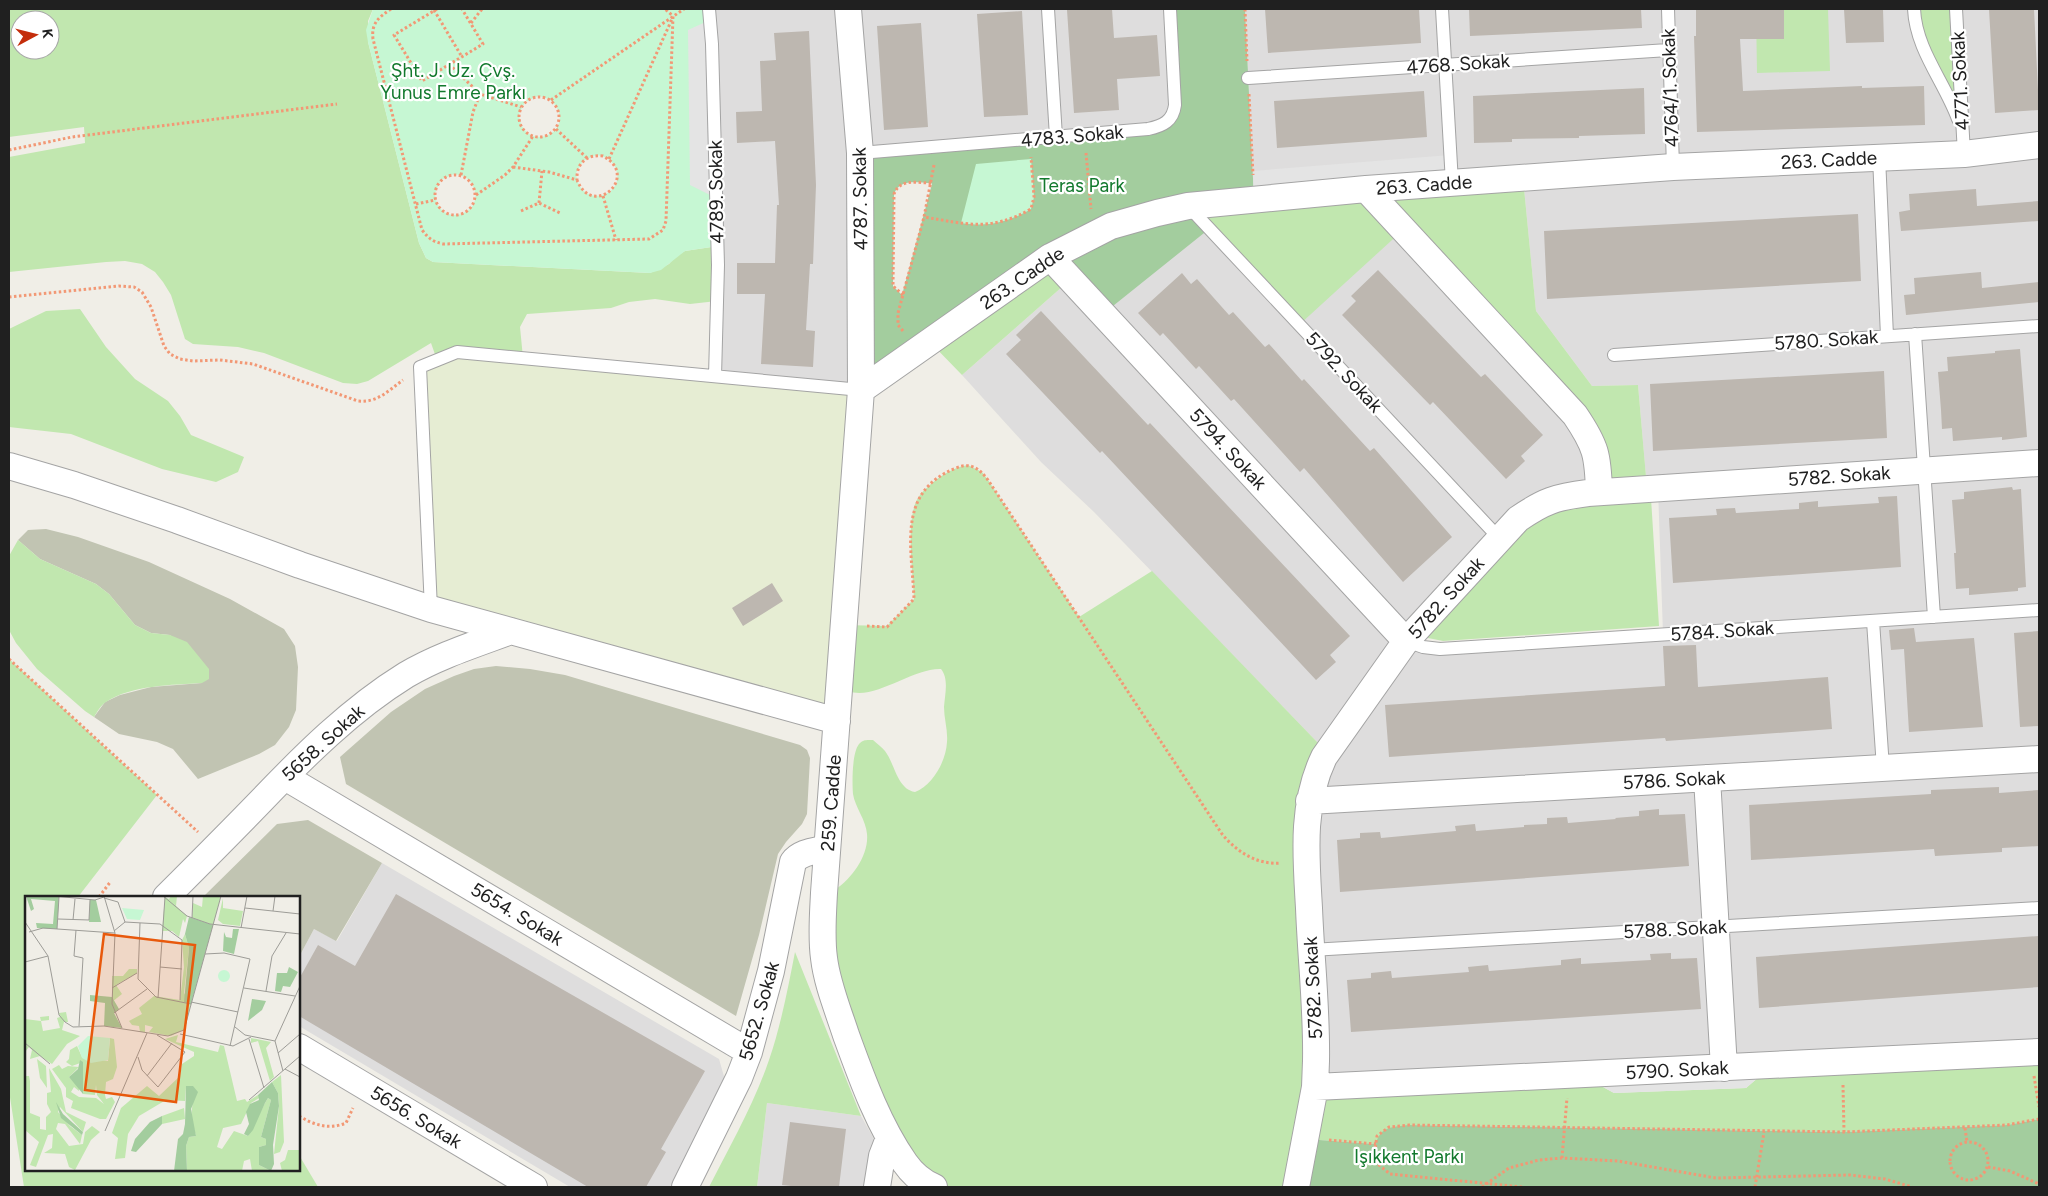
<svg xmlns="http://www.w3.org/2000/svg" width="2048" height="1196" font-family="Figtree,sans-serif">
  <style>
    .residential { fill: #dedddd }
    .construction { fill: #c1c4b2 }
    .farmland { fill: #e6edd3 }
    .grass { fill: #c1e7af; fill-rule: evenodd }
    .forest { fill: #a3cd9e; fill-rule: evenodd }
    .park { fill: #c6f7d3; fill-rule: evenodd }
    .parking { fill: #e4e4e4 }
    .building { fill: #bdb7b0 }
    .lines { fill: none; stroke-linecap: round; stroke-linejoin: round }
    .service-casing { stroke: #a4a4a4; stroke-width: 14 }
    .minor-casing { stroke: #a4a4a4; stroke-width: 28 }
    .path { stroke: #f29875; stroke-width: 3; stroke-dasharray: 2.5 2.5; stroke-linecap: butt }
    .service { stroke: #fff; stroke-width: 12 }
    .minor { stroke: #fff; stroke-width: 26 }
    .labels { text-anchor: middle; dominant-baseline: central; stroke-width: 4.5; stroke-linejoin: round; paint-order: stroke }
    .street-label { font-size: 19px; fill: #202020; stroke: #fff }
    .park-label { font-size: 19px; fill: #12792d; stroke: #fff }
    .inset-road { fill: none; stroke: #9d9c97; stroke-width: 1 }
    .view { fill: #e8590c; fill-opacity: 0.15; stroke: #e8590c; stroke-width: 2.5 }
    .inset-edge { fill: none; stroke: #202020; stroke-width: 2.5 }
  </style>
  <rect width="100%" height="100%" fill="#f0eee7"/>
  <path class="residential" d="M709 9H1170L1175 96 1167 123 860 153 861 390 715 376Z
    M1245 9H2039V1052L1315 1087 1319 744 1094 512 1041 462 962 375 1071 279 1209 229 1403 230 1575 415 1599 473 1407 641 1423 647 1663 634 1658 488H1647L1638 385 1592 386 1536 311 1523 178 1254 200Z
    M382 863 719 1059 725 1080 670 1187H570L299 1026V957L314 929 337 941Z
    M767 1103 861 1116 874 1139 864 1187H757Z"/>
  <path class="construction" d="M46 529 78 537 149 562 230 599 284 629 295 646 298 667 296 710 289 727 275 745 259 754 198 779 173 749 157 742 119 734 94 717 105 702 120 695 151 687 202 683 170 635 151 633 135 625 109 594 96 584 40 559 18 540 28 530Z
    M496 666 530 669 565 675 800 745 807 750 810 758 807 814 802 824 786 842 778 854 759 935 736 1016 346 784 340 757 391 712 425 689 454 676 474 669Z
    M308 820 382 863 336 941 314 929 299 957V897H203L277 824Z"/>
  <path class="farmland" d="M457 352 861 390 837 721 429 596 420 367Z"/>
  <path class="grass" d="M9 9H373L368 21V42L419 243 426 258 433 262 650 273 669 264 676 256 685 251 718 246 717 301 690 304 655 299 629 302 611 308 527 314 520 327 523 358 457 352 437 360 431 343 368 381 357 384 343 383 264 353 238 347 193 344 185 339 171 295 163 282 155 272 142 264 125 261 106 262 9 272V157L85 143 84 127 9 137ZM20 20H50V50H20Z
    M1756 9H1828L1830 71 1757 73Z
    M1919 9H1951L1957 97 1954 98 1926 45Z
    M1523 178 1536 311 1592 386 1638 385 1647 488 1599 492 1597 454 1403 230 1299 325 1188 206Z
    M1050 257 1071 279 962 375 929 341Z
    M80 309 106 347 135 379 168 401 180 416 191 435 244 457 238 472 216 482 162 469 71 434 9 427V329L46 311Z
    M968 465 982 472 988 480 1079 617 1152 571 1319 744 1315 775V1087L1581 1075 1614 1093 1746 1088 1773 1065 2039 1052V1119L2007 1125 1844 1132 1409 1125 1376 1144 1305 1139 1296 1187H934L916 1176 831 989 836 889C852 878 869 855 867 834 866 820 855 807 853 794 852 782 852 753 859 744 863 739 868 740 873 740 877 744 882 747 885 751 895 764 897 789 915 792 933 785 946 761 947 742 948 730 944 719 944 707 945 694 949 679 941 669 912 668 875 701 848 691L844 625 887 626 914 599C913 574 905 519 918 498 922 491 930 485 937 479 947 472 956 467 968 465Z
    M1651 498 1659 626 1443 641 1423 637 1523 527 1569 505Z
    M18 540 40 559 96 584 109 594 135 625 151 633 170 635 187 642 209 669V679L202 683C173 685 131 685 106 702 101 705 97 712 94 717L85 711 37 669 16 643 9 630V556Z
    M9 659 157 795 78 897H26V1170H299V1155L318 1187H24L9 1091Z
    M795 952 861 1116 767 1103 757 1187H709C730 1146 754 1104 769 1060 781 1025 788 988 795 952Z"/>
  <path class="forest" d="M1170 9H1245L1254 200 1189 206 1209 229 1103 314 1049 257 861 390 860 153 1148 129 1171 118ZM931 183 932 184 902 295 893 286 894 194C900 178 917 183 931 183Z
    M2039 1119V1187H1296L1305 1139 1376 1144C1380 1126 1393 1127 1409 1125L1844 1132 2007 1125Z"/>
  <path class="park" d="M373 9H709L718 246 685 251 661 270 650 273 433 262 426 258 419 243 368 42 366 30ZM538 96C546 97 553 100 557 108 572 136 522 153 519 114L525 102ZM596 155C604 156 611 159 615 167 629 196 579 211 576 173L583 161ZM454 174C462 175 470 178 473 186 487 215 437 230 435 193L441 180Z
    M1031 159 1034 197 1031 209C1007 223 988 227 961 223L976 164Z"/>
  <path class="parking" d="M710 20 716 198 690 185 688 30Z
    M1450 155 1452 183 1254 200 1253 171Z
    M1773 1065 1746 1088 1614 1093 1581 1075Z"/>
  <path class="building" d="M1112 9 1114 38 1157 35 1160 76 1117 79 1119 110 1074 113 1067 10Z
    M1265 9H1419L1421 43 1268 53Z
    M1469 9H1641L1642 28 1470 36Z
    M1696 9H1784V39H1740L1743 91 1862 86V88L1924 86 1925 125 1697 132 1694 36H1696Z
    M1844 9H1883L1884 42 1846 43Z
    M1989 9H2034L2039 110 1995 113Z
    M1022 11 1028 115 984 117 977 14Z
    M921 23 928 127 884 130 877 26Z
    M809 31 816 185 813 264H810L806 330 815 331 813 367 761 364 765 294H737V263H775L777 205H779L775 141 737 143 736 112 762 111 760 61 776 60 774 33Z
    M1644 88 1645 134 1579 136V138L1512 139V142L1474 143 1473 96Z
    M1424 91 1427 137 1277 148 1274 101Z
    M1976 189 1977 206 2039 201V221L1901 231 1899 212 1910 210 1909 194Z
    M1858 214 1861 281 1547 299 1544 231Z
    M1378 270 1481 377 1485 374 1543 435 1521 456 1525 461 1506 479 1433 402 1430 405 1342 315 1356 301 1351 296Z
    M1981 272 1982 288 2039 282V302L1906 315 1904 295 1915 294 1914 278Z
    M1182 273 1191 284 1197 279 1229 315 1233 312 1265 347 1269 344 1302 381 1304 379 1370 451 1374 448 1452 537 1403 582 1304 468 1300 472 1234 399 1231 401 1199 366 1196 369 1163 333 1160 336 1138 313Z
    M1041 311 1148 425 1150 423 1350 636 1330 655 1336 662 1316 680 1102 451 1100 453 1006 354 1021 340 1016 335Z
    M2020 349 2027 437 2002 440V437L1953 441 1952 428 1942 429 1941 410 1938 372 1948 371 1947 357 1995 353V351Z
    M1884 371 1887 438 1653 451 1650 384Z
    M2012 487 2013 490 2021 489 2026 587 2018 588V591L1969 595V588L1956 589 1954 553H1956L1952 500 1964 499V492Z
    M1897 496 1901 567 1673 583 1669 518 1717 515 1716 509 1735 508 1736 513 1799 509V503L1818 501V507L1879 503 1878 497Z
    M772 583 783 601 743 626 732 608Z
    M1914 628 1916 642 1974 638 1983 727 1909 732 1904 649 1891 650 1889 630Z
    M2039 631V726L2020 727 2014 633Z
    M1696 645 1698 687 1828 677 1832 729 1666 741 1665 738 1389 757 1385 705 1665 686 1663 646Z
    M1999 787V793L2039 790V846L2002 848V852L1935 856 1934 849 1751 860 1749 805 1931 794V790Z
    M1659 809V815L1685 814 1689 866 1340 892 1337 840 1360 838V833L1380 832 1381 838 1456 831 1455 826 1475 824 1476 831 1524 827V825L1547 824V818L1567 817 1568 823 1616 819 1615 818 1639 816V811Z
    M396 894 705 1071 661 1149 666 1152 646 1187H588L299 1016V979L318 945 355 966Z
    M2039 936V987L1759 1008 1756 957Z
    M1671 953V959L1697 958 1701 1009 1351 1032 1347 980 1371 978V973L1391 971 1392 978 1469 972 1468 967 1488 965 1489 971 1561 965V960L1581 958V964L1651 960 1650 954Z
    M790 1122 846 1129 839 1187H800L782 1185Z"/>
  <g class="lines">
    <g class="service-casing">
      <path id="service" d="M709 9 712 44 718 265 715 376
        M1048 9 1056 137
        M1442 9 1452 183
        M1668 9 1673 167
        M1914 9C1916 50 1944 81 1958 119
        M1956 9 1964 154
        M1248 78 1668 50
        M860 153 1148 129C1163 126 1173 121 1175 105L1170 9
        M1879 157 1887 336
        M1189 207 1500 539
        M1915 334 1934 617
        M1614 355 2039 326
        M431 609 420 367 457 352 861 390
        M1873 621 1883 768
        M1406 641 1423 647 1440 649 2039 610
        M1311 950 2039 908"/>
    </g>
    <g class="minor-casing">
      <path id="minor" d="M848 9 860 153 861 390 824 893C823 914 821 937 824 958 827 984 838 1010 846 1035 862 1079 878 1124 905 1163 912 1173 922 1182 934 1187
        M1366 189 1575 415C1596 446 1598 455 1599 492
        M1050 257 1406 641
        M861 390 1050 257 1111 226 1157 213 1188 206 1366 189 1673 167 1964 154 2039 145
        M9 466 74 485 177 520 300 565 431 609 837 721
        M285 777 749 1052
        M1707 778 1724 1068
        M1309 801 2039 759
        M166 897C197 866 229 834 260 802 304 756 351 709 406 675 438 656 476 644 511 631
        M299 1047 534 1187
        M1315 1087 2039 1052
        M685 1187 739 1078 749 1052 771 971 793 862C800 852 815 851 827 848
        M877 1187 882 1156 889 1138
        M1296 1187 1315 1087 1316 1061C1317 1010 1311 959 1309 908 1306 856 1301 805 1324 757L1406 641 1518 519C1544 501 1556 497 1588 493L2039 463"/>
    </g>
    <path class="path" d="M391 9C379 17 371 23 373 39L422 230C429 239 433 242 444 244L649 239 663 230 666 221 673 16 665 9
      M437 9 394 35 422 81 483 44 462 9
      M1245 9 1247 61
      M434 10 462 57
      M471 23 482 9
      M449 64 480 94 521 107
      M1249 94 1253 175
      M519 117a20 20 0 1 1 40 0a20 20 0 1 1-40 0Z
      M551 100 684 9
      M556 129 587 158
      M9 150 72 137 337 104
      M1086 153 1091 209
      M609 159 672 19
      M934 165 924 217C967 224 990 232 1031 209L1034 197 1031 157
      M513 167 549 172 577 180C593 220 641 176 603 156 586 154 576 164 577 180
      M435 195a20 20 0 1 1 40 0a20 20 0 1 1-40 0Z
      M461 175 473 112 480 94
      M476 195 505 175 513 167 533 136
      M603 196 616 240
      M539 203 542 171
      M416 204 435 200
      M521 211 539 203 560 213
      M903 295 893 286 894 194C900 178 917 183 932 183
      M9 297 119 286 134 287 142 292 151 307 164 346 170 354 180 359 193 361 220 360 253 364 358 401C377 403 388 391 403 380
      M903 331 898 325V313L924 217
      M867 626 887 627 914 599C912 547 896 492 956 468 970 462 979 468 988 480L1222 834C1237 852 1257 865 1281 863
      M9 659 198 832
      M99 897 111 881
      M2034 1076 2039 1107
      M1843 1085 1844 1132
      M299 1116C314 1125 329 1130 346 1123L353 1108
      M1965 1128 1967 1142
      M1329 1140 1376 1144
      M1950 1161a19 19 0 1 1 38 0a19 19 0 1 1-38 0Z
      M1562 1158 1567 1098
      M1988 1167 2010 1171 2039 1184
      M1482 1187 1509 1168 1539 1160 1562 1158 1618 1161 1716 1178 1850 1175 1885 1179 1912 1187
      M1522 1187 1390 1174 1379 1165 1375 1149 1377 1136 1389 1127 1409 1125 1844 1132 2007 1125 2039 1119
      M1755 1187 1764 1132"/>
    <use href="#service" class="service"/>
    <use href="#minor" class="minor"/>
  </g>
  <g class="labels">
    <g class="street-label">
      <text transform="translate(1458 64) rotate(-4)">4768. Sokak</text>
      <text transform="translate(1960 81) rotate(-93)">4771. Sokak</text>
      <text transform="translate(1670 88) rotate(-92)">4764/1. Sokak</text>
      <text transform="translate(1072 136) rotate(-5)">4783. Sokak</text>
      <text transform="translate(1829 160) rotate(-3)">263. Cadde</text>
      <text transform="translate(1424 185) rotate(-4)">263. Cadde</text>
      <text transform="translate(716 192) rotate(-91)">4789. Sokak</text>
      <text transform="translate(860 199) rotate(-91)">4787. Sokak</text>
      <text transform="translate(1022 278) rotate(-34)">263. Cadde</text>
      <text transform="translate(1826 340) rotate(-4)">5780. Sokak</text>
      <text transform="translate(1344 372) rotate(47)">5792. Sokak</text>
      <text transform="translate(1228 449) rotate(47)">5794. Sokak</text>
      <text transform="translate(1839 476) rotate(-4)">5782. Sokak</text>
      <text transform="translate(1446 598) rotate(-48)">5782. Sokak</text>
      <text transform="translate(1722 631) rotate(-4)">5784. Sokak</text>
      <text transform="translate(323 743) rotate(-42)">5658. Sokak</text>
      <text transform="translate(1674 780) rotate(-3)">5786. Sokak</text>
      <text transform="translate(831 803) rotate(-86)">259. Cadde</text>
      <text transform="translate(517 914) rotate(31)">5654. Sokak</text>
      <text transform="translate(1675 929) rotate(-3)">5788. Sokak</text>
      <text transform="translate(1313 988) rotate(-93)">5782. Sokak</text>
      <text transform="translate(759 1011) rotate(-74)">5652. Sokak</text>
      <text transform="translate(1677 1070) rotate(-3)">5790. Sokak</text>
      <text transform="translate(416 1117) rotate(31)">5656. Sokak</text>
    </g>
    <g class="park-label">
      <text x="453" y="70">Şht. J. Uz. Çvş.<tspan x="453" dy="22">Yunus Emre Parkı</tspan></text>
      <text x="1082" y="185">Teras Park</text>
      <text x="1409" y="1156">Işıkkent Parkı</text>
    </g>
  </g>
  <g transform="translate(25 896)">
    <rect width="275" height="275" fill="#f0eee7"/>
    <path d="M146 0H152L151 10 162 20 160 27 158 23 154 41 147 35H137L140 1 144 3ZM178 0H196L188 29 167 22 168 7 177 11ZM198 2V12L218 15 215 30 198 28 193 24ZM160 38 164 52 159 97 166 108 160 133 146 140 124 136 128 131 120 129V136H115L114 130 107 129 104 125 117 118 114 112 129 100 155 104 159 71 157 44ZM104 73H112V77L91 89 97 98 87 106V80H98ZM41 116 43 126H39L37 134 55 140 42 148 27 168 15 160 5 163 7 154 4 151 0 156V123L16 125 15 121 24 120V124L16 125 18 135 35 132 32 122 35 121 34 117ZM153 139 151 146 193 156 195 149 199 150 212 205 220 203 222 206 233 199 234 202 226 207 216 228 198 232 192 251 197 253 209 235 223 240 240 207 243 202 246 204 236 241 241 243V249L234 251V269L246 275H227L225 263 219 265 217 275H162L161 250 164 241 171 240 166 222 168 203 161 191 160 205 141 204 114 220 103 238 100 262 90 263 93 242 87 237 96 212 122 190 134 200 155 180 157 168 169 160V156L140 143ZM85 142 89 143 92 171 88 183 81 186 80 199 81 203 87 201 90 206 81 223H75L46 212 48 205 41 201V192L27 173 34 169 37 173 43 170 54 171 44 181 54 190V195L49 191 46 196 54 201 71 202 79 208 72 199 71 189 70 199 58 198V166L47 170 41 166 44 163 45 154 52 150 57 161 83 165ZM226 142 246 146 241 152 249 181 245 185 233 145 226 147ZM12 163 21 170 22 192 15 182ZM24 172 36 193 41 216 61 226 58 236 35 211 33 216 45 230 57 239 55 248 40 228 33 227 31 233 44 250 58 248 60 236 67 230 75 236 66 244 50 274 44 271 40 258 19 257 27 252 28 238 23 239 11 271 5 269 14 246 0 234V180H4L5 185V217L15 221V233L21 234V221L26 216 22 208V197L26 196ZM256 179 259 246 255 256 249 258 254 210 253 197 247 186ZM159 212 160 223 137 228V220ZM275 251V275H257L255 267 260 264 263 254H274Z" fill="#c1e7af"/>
    <path d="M1 0 34 1 32 33 12 32 11 27 28 28 30 5 6 3 9 13 6 15ZM65 4H71L76 26H64ZM164 21 188 29 166 108 159 106 164 52 160 38ZM208 33H214L209 58 198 55 199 36 201 41 207 42ZM264 71 273 76 265 91 258 90 256 96 250 95 252 77H262ZM65 99 87 101 94 113 89 117 97 132 79 130 80 107 65 105ZM227 103 241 105 237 114 223 125ZM55 164 58 166V198L44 181 53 173ZM247 186 253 197 254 210 248 249 249 268 246 275 234 269V251L241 249V243L236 241 246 204 243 202 240 207 228 234 223 240 219 238 224 228 221 216 225 208 234 204 233 199ZM161 190H168L173 196 166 213 171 240 164 241 161 250 162 275H149L153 243 158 238 160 228ZM31 206 38 218 58 236 57 239 36 222ZM137 220V228L111 256 106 255 110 243 125 226Z" fill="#a3cd9e"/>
    <path d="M97 12 119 14 115 24 102 23ZM193 80a6 6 0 1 1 12 0a6 6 0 1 1-12 0ZM63 140 85 142 83 164 66 167 57 162 53 150Z" fill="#c6f7d3"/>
    <path class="inset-road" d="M29 0 70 4 79 1M79 0 90 37 87 108 97 132M138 0 162 20 185 28 275 38M79 2 93 6 100 26M220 12 275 18M248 15 250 0M167 22 168 0M33 23 64 24 65 4M48 24 50 3M0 26 23 60 34 119 40 126 48 131 79 130 143 140 159 134 196 0M115 27 113 83 131 101 166 108M216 32 222 0M32 33 34 1M51 34 49 60 58 62 54 130M89 35 100 26 135 28 157 44 155 104M4 36 18 32 90 37M180 58 199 57 225 63 205 150M0 66 23 60M135 71 157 73M87 92 112 77M219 92 270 100M241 95 247 60 261 37M133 102 140 1M166 106 213 116M89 117 122 93M210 131 220 139 250 145M155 138 208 150 226 141M224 143 239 192M0 147 25 168M253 157 275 138M113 161 117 174 133 191 160 156 132 139M260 173 275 181M258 175 250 145 275 90M122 180 147 147M224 204 275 160M80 235 122 137"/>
    <path class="view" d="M79 38 170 49 151 206 60 194Z"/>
    <rect width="275" height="275" class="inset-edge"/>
  </g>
  <rect width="2048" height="1196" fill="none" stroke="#202020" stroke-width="20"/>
  <g transform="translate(35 35) rotate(83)"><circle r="24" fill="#ffffff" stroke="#a6a6a6"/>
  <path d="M0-4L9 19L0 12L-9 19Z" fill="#c42d0b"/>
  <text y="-8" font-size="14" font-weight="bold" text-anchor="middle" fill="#202020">K</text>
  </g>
</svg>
